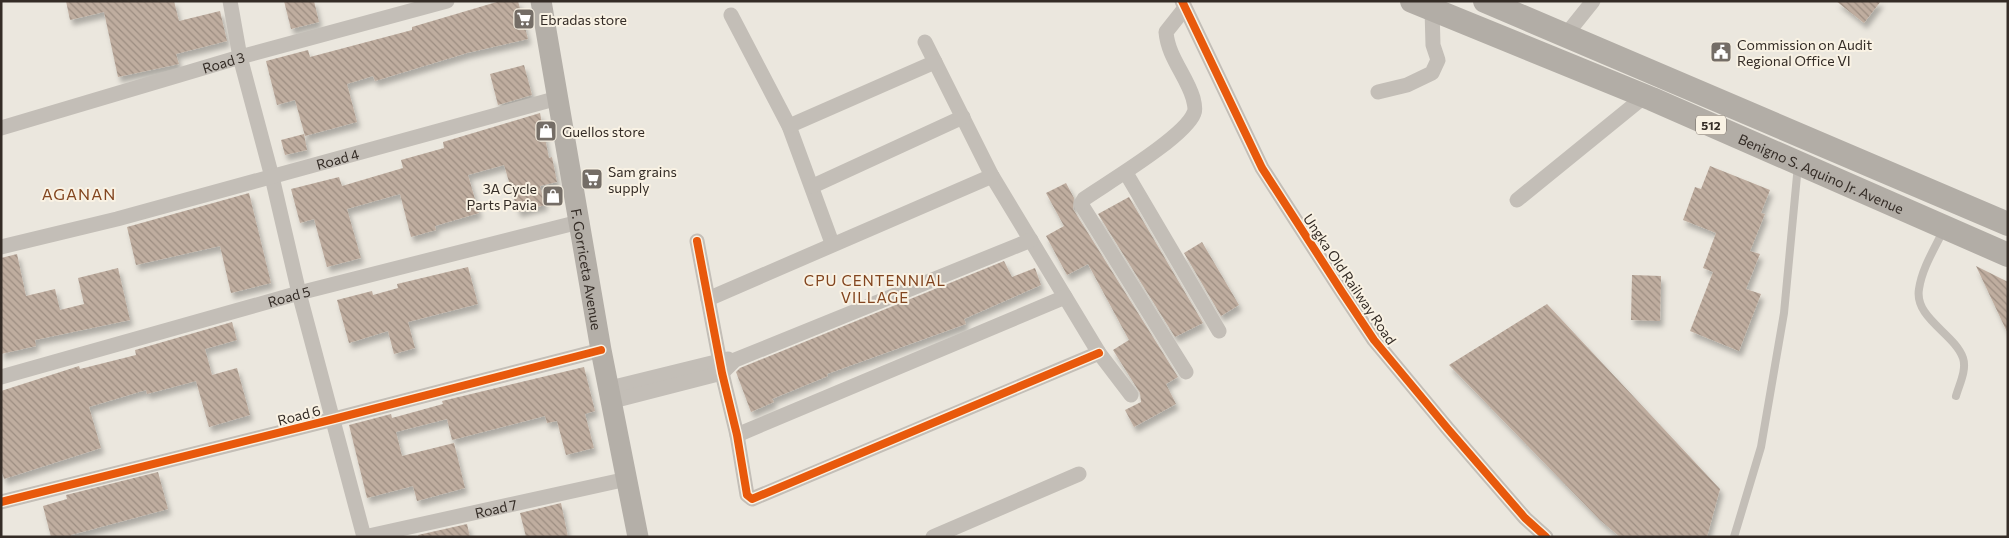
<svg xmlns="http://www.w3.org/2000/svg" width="2009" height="538" font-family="Commissioner,sans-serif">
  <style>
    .building { fill: url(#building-back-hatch); filter: url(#shadow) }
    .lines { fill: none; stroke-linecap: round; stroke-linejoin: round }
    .service { stroke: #c3beb7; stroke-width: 8 }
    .minor { stroke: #c3beb7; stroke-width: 15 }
    .secondary { stroke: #b4afa8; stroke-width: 21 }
    .primary { stroke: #b2ada6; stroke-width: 24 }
    .cycleway-casing { stroke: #f9f2e4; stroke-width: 11 }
    .cycleway { stroke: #e8590c; stroke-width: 8 }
    .labels { text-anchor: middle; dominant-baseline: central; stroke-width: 4; stroke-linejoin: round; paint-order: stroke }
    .shield { fill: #f9f2e4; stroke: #6f675f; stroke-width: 1 }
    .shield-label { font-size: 12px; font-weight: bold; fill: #342c26 }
    .poi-label { font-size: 14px; fill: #342c26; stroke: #f9f2e4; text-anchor: start }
    .street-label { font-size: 14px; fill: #342c26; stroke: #f9f2e4 }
    .neighbourhood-label { font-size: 15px; letter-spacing: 1px; fill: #82451f; stroke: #f9f2e4 }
    .quarter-label { font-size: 16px; letter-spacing: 1px; fill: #82451f; stroke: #f9f2e4 }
  </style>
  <defs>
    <pattern id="building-back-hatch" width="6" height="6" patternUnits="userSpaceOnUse" patternTransform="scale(1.25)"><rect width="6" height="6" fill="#bfad9f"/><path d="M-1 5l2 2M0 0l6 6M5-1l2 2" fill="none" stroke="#9c8d81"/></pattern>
    <filter id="shadow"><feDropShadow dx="3" dy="5.5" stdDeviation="2.5" flood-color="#0004"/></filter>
  </defs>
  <rect width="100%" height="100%" fill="#ebe7de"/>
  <path class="building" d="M66 1H174L179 21 220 11 227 41 176 54 179 64 118 77 104 12 70 20Z
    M284 1H314L319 22 291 29Z
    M500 1H518L528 39 467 53 375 81 373 76 347 84 357 122 305 136 295 100 277 105 266 61 308 50 310 57 412 30V27Z
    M1836 1H1881L1864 23Z
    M524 65 532 95 498 105 490 74Z
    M540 113 549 158 552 157 557 182 540 186 545 205 518 212 504 165 468 175 479 213 435 226 436 230 411 237 400 194 347 209 361 258 327 267 314 219 300 223 291 189 339 177 342 186 403 168 401 160 444 148 443 142Z
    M304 134 307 150 285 155 281 140Z
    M1710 166 1770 190 1761 213 1765 214 1750 251 1760 254 1746 289 1761 294 1739 351 1690 331 1713 272 1703 268 1716 233 1683 220 1695 187 1701 189Z
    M1066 183 1074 198 1073 209 1178 377 1166 384 1176 404 1134 427 1125 410 1141 402 1140 393 1113 350 1129 340 1088 264 1067 275 1046 236 1064 226 1046 193Z
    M249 193 271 283 231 293 220 246 136 265 127 227Z
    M1129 197 1203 323 1175 337 1098 214Z
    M1202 242 1239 305 1221 316 1184 253Z
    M17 254 26 296 55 289 60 310 84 304 78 278 118 268 130 320 35 340 36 346 1 354V258Z
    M1004 261 1012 277 1035 268 1041 285 964 319 966 324 827 374 828 376 772 399 774 402 751 412 736 372 740 368Z
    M1976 266 2008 282V334Z
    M468 267 478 304 408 322 415 348 394 354 388 331 349 343 337 300 372 291 373 295 398 288 397 284Z
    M1632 275 1661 276 1660 321 1631 320Z
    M1547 304 1720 489 1707 537H1620L1600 520 1449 365Z
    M232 322 237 340 205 349 212 375 237 368 250 415 209 427 196 381 147 394 146 390 89 407 101 448 4 479 1 469V391L79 366 80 369 136 355 135 350Z
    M584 367 595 411 585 414 594 448 566 455 557 421 547 423 545 416 452 440 447 419 396 432 402 456 454 443 465 488 417 501 413 486 367 498 349 425 391 414 392 418 443 404 442 401Z
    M158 472 168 509 71 535V537H51L43 506 67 499 66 495Z
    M561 503 568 537H526L520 513Z
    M467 524 470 537H419L418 535Z"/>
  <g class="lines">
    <path class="service" d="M1944 229C1935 248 1922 268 1919 289 1914 318 1955 334 1963 358 1967 370 1959 385 1956 396
      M1734 537 1761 447 1784 313 1798 165"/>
    <g class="minor">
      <path d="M230 1 240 57 272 177 299 293 364 537"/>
      <path d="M1182 1 1262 168 1342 292 1374 340 1448 429 1525 518 1546 537"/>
      <path d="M1185 8 1166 32C1168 57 1186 75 1193 98 1194 102 1196 109 1194 113 1185 137 1107 183 1084 199L1081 204 1186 372"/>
      <path d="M731 15 789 126 832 243"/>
      <path d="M1565 36 1593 1"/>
      <path d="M925 42 992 176 1099 353 1131 395"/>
      <path d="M1378 92 1407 85 1432 73 1438 60 1433 45 1432 9"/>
      <path d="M789 126 935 62"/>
      <path id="s1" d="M1 128 240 57 447 1"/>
      <path d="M1126 173 1219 331"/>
      <path d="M813 186 963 117"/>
      <path d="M1517 200 1645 96"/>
      <path d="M697 241 722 373 737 435 747 495 752 499 1099 353"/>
      <path id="s2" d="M1 247 117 219 558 98"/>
      <path d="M708 299 992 176"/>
      <path id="s3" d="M1 377 299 293 579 222"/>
      <path d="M610 388 728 359"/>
      <path d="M613 401 722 373 735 360 1031 240"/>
      <path d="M737 435 1065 297"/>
      <path d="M1 502 334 419 601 350"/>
      <path id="s4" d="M364 537 627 479"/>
      <path d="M933 537 1079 474"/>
    </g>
    <path class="secondary" id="s5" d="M541 1 601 350 638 537"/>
    <g class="primary">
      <path id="s6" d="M1412 1 1652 99 2008 255"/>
      <path d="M1485 1 2008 224"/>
    </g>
    <g class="cycleway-casing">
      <path id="cycleway" d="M1182 1 1262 168 1342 292 1374 340 1448 429 1525 518 1546 537
        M697 241 722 373 737 435 747 495 752 499 1099 353
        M1 502 334 419 601 350"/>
    </g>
    <use href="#cycleway" class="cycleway"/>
  </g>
  <defs>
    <g id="supermarket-square" transform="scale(1.125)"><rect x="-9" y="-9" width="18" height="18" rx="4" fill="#746d66" stroke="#f9f2e4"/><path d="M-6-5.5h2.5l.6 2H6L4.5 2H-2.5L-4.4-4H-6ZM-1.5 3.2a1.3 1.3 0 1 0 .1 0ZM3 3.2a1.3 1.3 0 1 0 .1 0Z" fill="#fff"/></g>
    <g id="civic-square" transform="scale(1.125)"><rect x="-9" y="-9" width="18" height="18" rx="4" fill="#746d66" stroke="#f9f2e4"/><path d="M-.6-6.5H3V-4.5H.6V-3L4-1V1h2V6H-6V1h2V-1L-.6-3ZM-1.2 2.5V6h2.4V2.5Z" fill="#fff"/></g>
    <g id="shop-square" transform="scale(1.125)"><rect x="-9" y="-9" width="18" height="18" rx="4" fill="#746d66" stroke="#f9f2e4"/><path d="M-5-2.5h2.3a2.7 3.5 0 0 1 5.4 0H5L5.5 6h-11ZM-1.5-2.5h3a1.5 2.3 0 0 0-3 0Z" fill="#fff"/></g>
  </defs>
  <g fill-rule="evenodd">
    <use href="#supermarket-square" x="524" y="19"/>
    <use href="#civic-square" x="1721" y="52"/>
    <use href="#shop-square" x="546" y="131"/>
    <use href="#supermarket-square" x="592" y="179"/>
    <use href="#shop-square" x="553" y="196"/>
  </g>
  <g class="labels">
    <rect class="shield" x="1696" y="115.5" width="30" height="19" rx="4"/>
    <g class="shield-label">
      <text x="1711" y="125">512</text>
    </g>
    <g class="poi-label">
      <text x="540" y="19">Ebradas store</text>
      <text x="1737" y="44">Commission on Audit<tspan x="1737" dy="16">Regional Office VI</tspan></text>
      <text x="562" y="131">Guellos store</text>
      <text x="608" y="171">Sam grains<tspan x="608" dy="16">supply</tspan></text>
      <text x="537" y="188" text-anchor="end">3A Cycle<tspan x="537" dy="16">Parts Pavia</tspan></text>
    </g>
    <g class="street-label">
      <text stroke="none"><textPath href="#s1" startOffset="232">Road 3</textPath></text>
      <text stroke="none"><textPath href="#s2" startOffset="348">Road 4</textPath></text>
      <text stroke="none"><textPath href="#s6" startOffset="444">Benigno S. Aquino Jr. Avenue</textPath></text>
      <text stroke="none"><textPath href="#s5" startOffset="272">F. Gorriceta Avenue</textPath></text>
      <text transform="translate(1350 279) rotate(56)">Ungka Old Railway Road</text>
      <text stroke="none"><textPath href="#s3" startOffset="299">Road 5</textPath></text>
      <text transform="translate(299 415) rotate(-14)">Road 6</text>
      <text stroke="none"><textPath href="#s4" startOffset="135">Road 7</textPath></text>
    </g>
    <g class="neighbourhood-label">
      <text x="875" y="280">CPU CENTENNIAL<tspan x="875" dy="17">VILLAGE</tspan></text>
    </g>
    <g class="quarter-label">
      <text x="79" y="193">AGANAN</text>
    </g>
  </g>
  <rect width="2009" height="538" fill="none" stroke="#342c26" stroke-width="5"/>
</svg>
